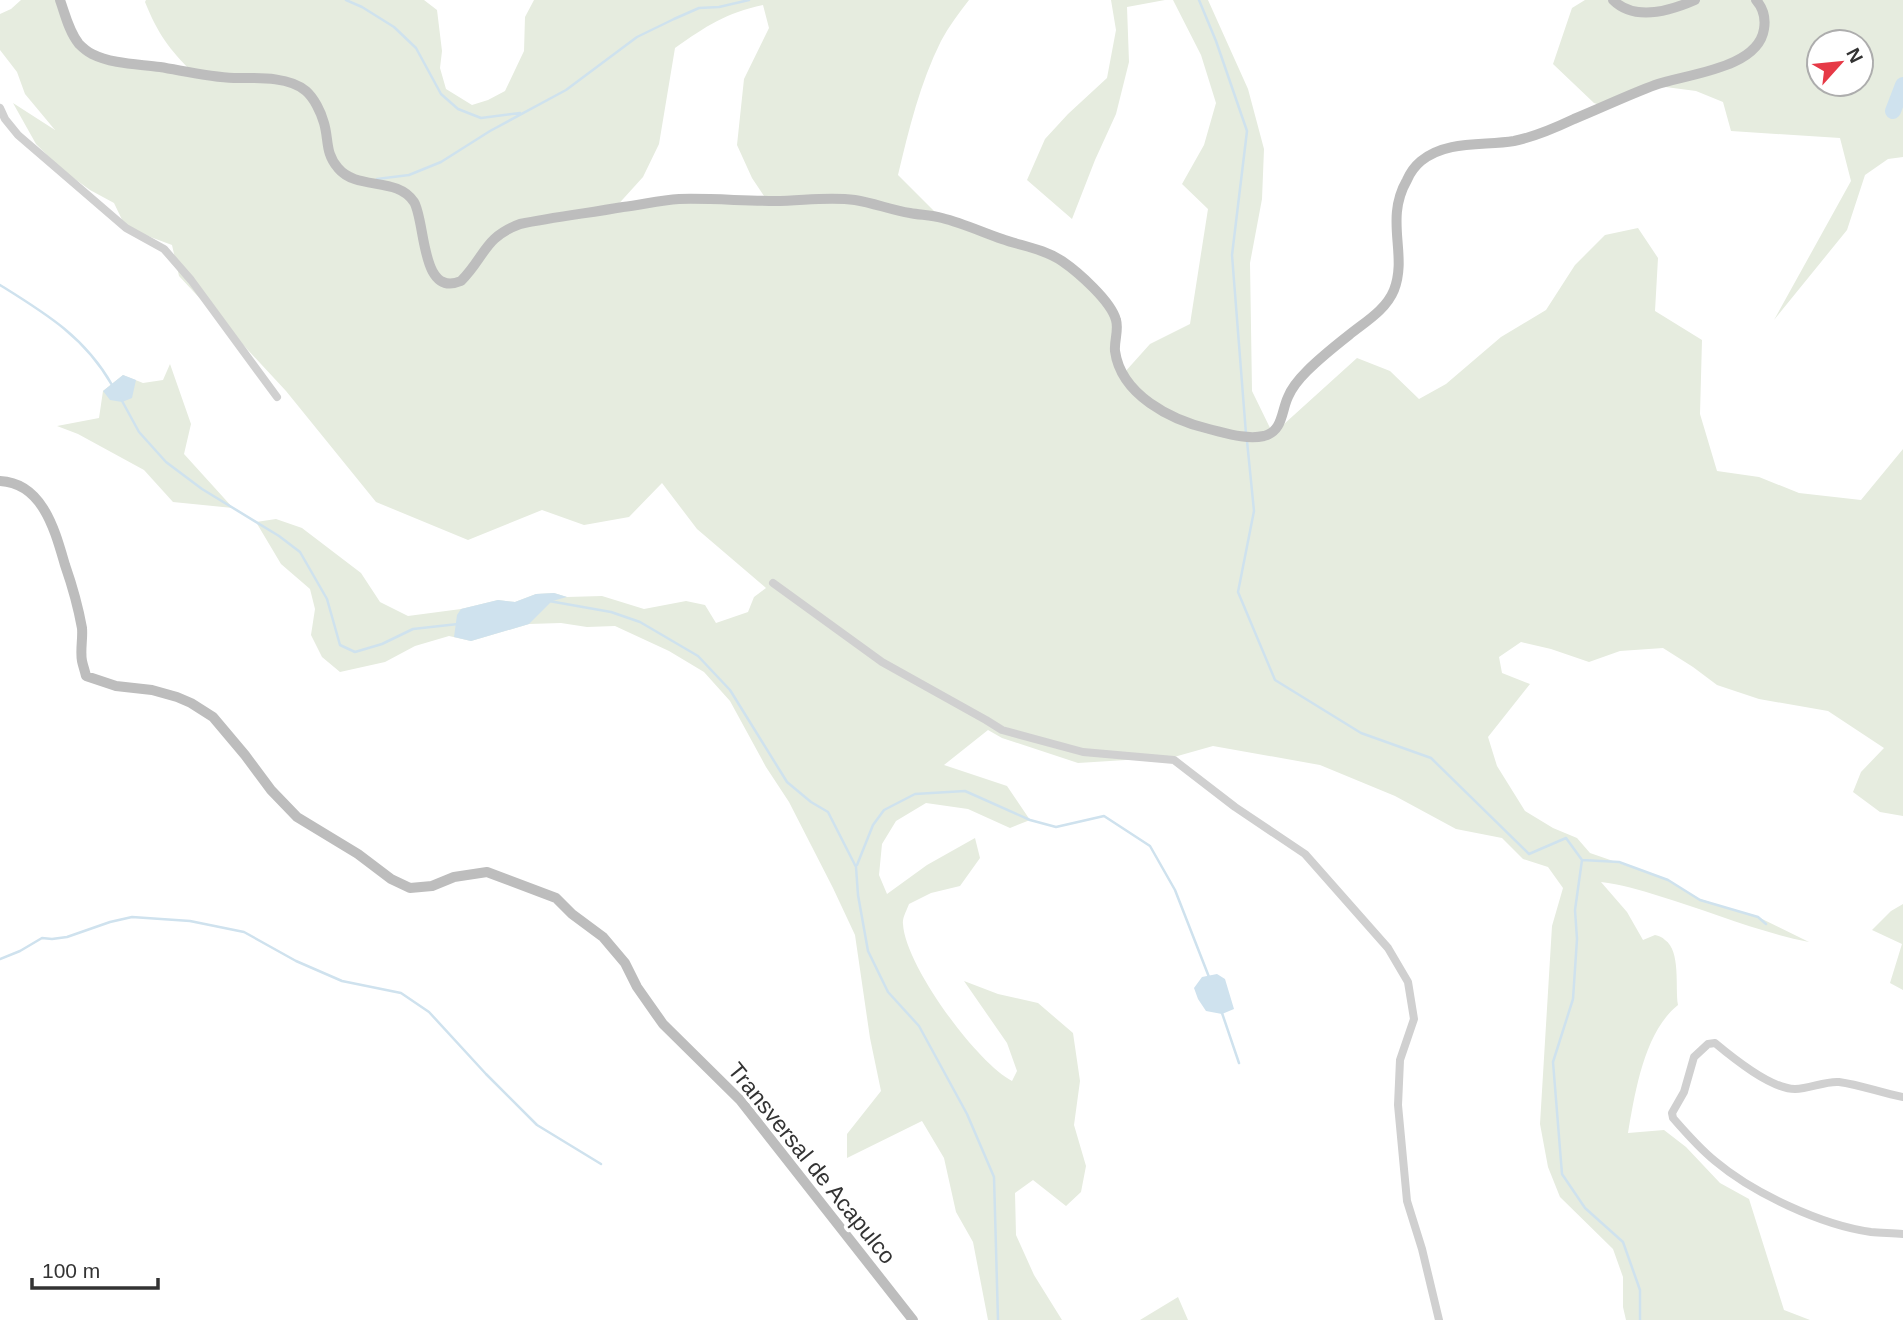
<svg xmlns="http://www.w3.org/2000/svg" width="1903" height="1320" font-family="Helvetica,sans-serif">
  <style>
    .green { fill: #e6ecdf; fill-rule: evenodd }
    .water { fill: #cfe2ee }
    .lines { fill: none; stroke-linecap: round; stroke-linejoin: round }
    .stream { stroke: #cfe2ee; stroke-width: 2.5 }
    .river { stroke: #cfe2ee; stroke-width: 16 }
    .street { stroke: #d0d0d0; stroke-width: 8 }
    .secondary { stroke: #bdbdbd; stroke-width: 10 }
    .labels { text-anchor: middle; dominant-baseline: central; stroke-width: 7; stroke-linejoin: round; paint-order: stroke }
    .street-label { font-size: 23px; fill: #333; stroke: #fff }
  </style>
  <rect width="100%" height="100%" fill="#fff"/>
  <path class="green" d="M21 0H60L72 33 91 53 193 73C169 49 158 34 145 2L146 0H424L437 10 442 51 440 68 446 89 472 105 488 100 505 91 524 51 525 17 534 0H969C959 13 949 26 941 41 920 83 909 129 898 175L942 219 1062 260 1111 309 1115 341 1124 373 1150 344 1190 324 1208 209 1182 184 1204 145 1216 103 1201 55 1173 0H1208L1248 89 1264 149 1262 199 1250 263 1252 391 1273 434 1357 358 1390 371 1419 399 1446 384 1501 337 1546 310 1575 265 1605 235 1638 228 1658 258 1655 311 1702 340 1700 414 1717 471 1759 477 1799 493 1861 500 1903 449V816L1880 812 1853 792 1861 772 1884 748 1828 711 1759 699 1717 685 1693 667 1663 648 1620 651 1589 662 1551 649 1521 642 1499 657 1502 673 1530 684 1488 737 1497 766 1525 811 1553 828 1577 838 1590 853 1668 880 1700 899 1758 917 1809 942C1758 932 1709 911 1659 896 1640 890 1620 884 1601 882L1627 912 1643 940 1655 935C1659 936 1662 937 1665 940 1681 951 1675 987 1678 1005 1644 1032 1635 1093 1628 1133L1664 1130 1686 1147 1720 1183 1749 1199 1784 1310 1810 1320H1626L1623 1307V1277L1613 1249 1560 1197 1548 1167 1540 1124 1552 926 1563 888 1548 867 1523 859 1502 838 1456 829 1395 796 1320 765 1213 746 1174 757 1078 763 1002 738 988 730 944 765 1007 786 1030 820 1010 828 968 809 926 803 896 821 882 844 879 875 887 894 927 865 975 838 980 858 960 886 931 893 909 904C907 910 902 918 903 924 905 965 976 1062 1012 1081L1017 1071 1007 1043 964 981 998 994 1038 1003 1073 1033 1080 1081 1074 1125 1086 1166 1081 1192 1066 1206 1033 1180 1015 1193 1016 1235 1034 1275 1062 1320H988L973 1242 956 1212 944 1158 922 1121 847 1158V1134L881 1091 870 1038 855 935 833 888 789 802 766 767 730 701 704 672 669 651 615 626 587 627 561 623 529 624 471 641 449 636 415 646 385 662 340 672 322 657 311 635 315 609 310 589 281 564 256 522 276 519 302 528 361 573 380 602 408 616 461 609 498 600 515 602 536 594 554 593 567 597 602 596 644 609 686 601 705 605 716 623 748 612 754 597 766 588 697 529 662 483 629 517 584 525 542 510 468 540 376 502 286 391 179 276 172 245 126 228 114 203 90 190 61 169 36 144 13 103 55 130 25 94 17 72 0 50V14L11 9ZM763 5 769 28 744 79 737 145 752 178 768 202 679 200 614 209 643 177 659 144 675 48C706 26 726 13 763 5Z
    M1111 0H1165L1127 7 1129 62 1116 114 1095 160 1072 219 1027 180 1045 139 1068 114 1107 78 1116 30Z
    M1585 0H1903V157L1888 159 1865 175 1847 230 1774 320 1851 181 1840 138 1731 131 1723 102 1696 91 1658 86 1606 107 1594 103 1553 64 1572 8ZM1819 42H1861V84H1819Z
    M170 364 191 424 184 454 233 508 173 502 144 470 78 434 57 426 99 418 103 391 123 375 143 383 163 380Z
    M1903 904V990L1890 983 1902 944 1872 930 1891 911Z
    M1178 1297 1188 1320H1140Z"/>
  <path class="water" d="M123 375 136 380 132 398 122 402 110 400 103 391Z
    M554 593 567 597 552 601 529 624 471 641 454 637 457 615 461 609 498 600 515 602 536 594Z
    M1217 974 1225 979 1234 1009 1222 1014 1206 1011 1198 999 1194 988 1202 977Z"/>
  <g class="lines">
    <path class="stream" d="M346 0 362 7 394 27 416 48 441 94 458 109 481 118 520 113
      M1199 0 1216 41 1247 131 1232 255 1246 434
      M377 179 409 175 441 162 490 131 566 90 637 37 674 19 699 8 719 7 749 0
      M0 285C45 313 85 337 112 385
      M121 399 139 432 166 462 202 489 279 536 300 552 327 599 340 645 355 652 382 644 413 629 458 624
      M1247 441 1254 511 1238 592 1275 680 1361 733 1431 758 1529 854 1566 838 1582 860 1575 910 1577 939 1573 999 1553 1062 1562 1174 1585 1208 1623 1242 1640 1290V1320
      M549 601 611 612 640 622 698 656 730 690 787 782 811 802 828 812 856 867 858 895 868 951 888 992 919 1026 967 1114 994 1177 998 1320
      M1582 860 1619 862 1668 880 1700 900 1758 917 1766 924
      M857 865 873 825 884 810 915 794 965 791 1030 820 1056 827 1104 816 1150 846 1175 890 1209 977
      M0 959 20 951 42 938 52 939 67 937 110 922 132 917 190 921 244 932 296 961 342 981 401 993 429 1012 486 1074 537 1125 601 1164
      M1222 1013 1239 1063"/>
    <path class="river" d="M1893 111 1903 85"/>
    <path class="street" d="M0 108 5 119 18 135 126 228 164 249 191 280 277 397
      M773 583 882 662 986 720 1002 730 1083 752 1174 760 1235 807 1305 854 1388 948 1408 982 1414 1019 1400 1060 1398 1105 1407 1201 1422 1249 1439 1320
      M1903 1097C1881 1093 1861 1085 1839 1082 1824 1081 1810 1089 1795 1089 1771 1089 1733 1058 1715 1043L1708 1044 1694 1057 1684 1092 1672 1113 1673 1118C1686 1133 1699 1148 1715 1161 1753 1193 1821 1225 1871 1232 1881 1233 1892 1233 1903 1234"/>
    <path class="secondary" d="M60 0C65 14 69 32 79 44 82 47 88 52 92 54 112 64 138 64 160 67 184 71 209 77 234 78 255 78 289 76 306 91 314 98 321 112 324 123 329 140 325 153 338 168 357 191 397 176 414 202 426 222 420 298 461 281 485 257 484 237 520 224 554 217 589 213 623 207 641 205 660 200 679 199 711 198 743 201 775 201 802 201 828 196 855 200 874 203 891 210 910 213 920 215 931 215 942 218 962 223 982 232 1002 239 1022 246 1044 249 1062 261 1078 272 1111 301 1116 320 1119 330 1114 341 1115 351 1121 395 1171 420 1209 429 1226 433 1246 440 1264 436 1283 431 1281 412 1288 397 1292 387 1299 379 1307 371 1320 358 1335 346 1349 335 1365 322 1386 310 1394 290 1408 254 1384 220 1407 180 1410 173 1415 166 1421 161 1447 140 1483 146 1514 141 1534 137 1555 128 1574 119 1601 108 1628 95 1655 85 1686 74 1758 69 1764 29 1766 17 1763 8 1756 0
      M1613 0C1635 22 1670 11 1695 0
      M0 481C43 483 55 531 65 565 72 585 78 606 82 628 83 639 80 650 82 661 83 666 85 671 86 676L116 686 152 690 177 697 191 703 213 717 245 755 271 790 297 817 358 854 391 879 410 888 432 886 454 877 487 872 556 898 572 914 603 937 625 963 637 987 663 1024 740 1100 913 1320"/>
  </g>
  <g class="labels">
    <g class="street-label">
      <text transform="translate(812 1163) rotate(51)">Transversal de Acapulco</text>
    </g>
  </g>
  <g transform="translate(1840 63) rotate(63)"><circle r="33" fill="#ffffff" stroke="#adadad" stroke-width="2"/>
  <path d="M0-5L12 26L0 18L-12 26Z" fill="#e63946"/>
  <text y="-10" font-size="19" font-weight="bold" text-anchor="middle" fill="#333333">N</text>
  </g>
  <path d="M32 1278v10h126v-10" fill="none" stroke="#333333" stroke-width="3.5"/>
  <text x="42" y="1278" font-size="21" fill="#333333" stroke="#ffffff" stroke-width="5" paint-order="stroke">100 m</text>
</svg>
